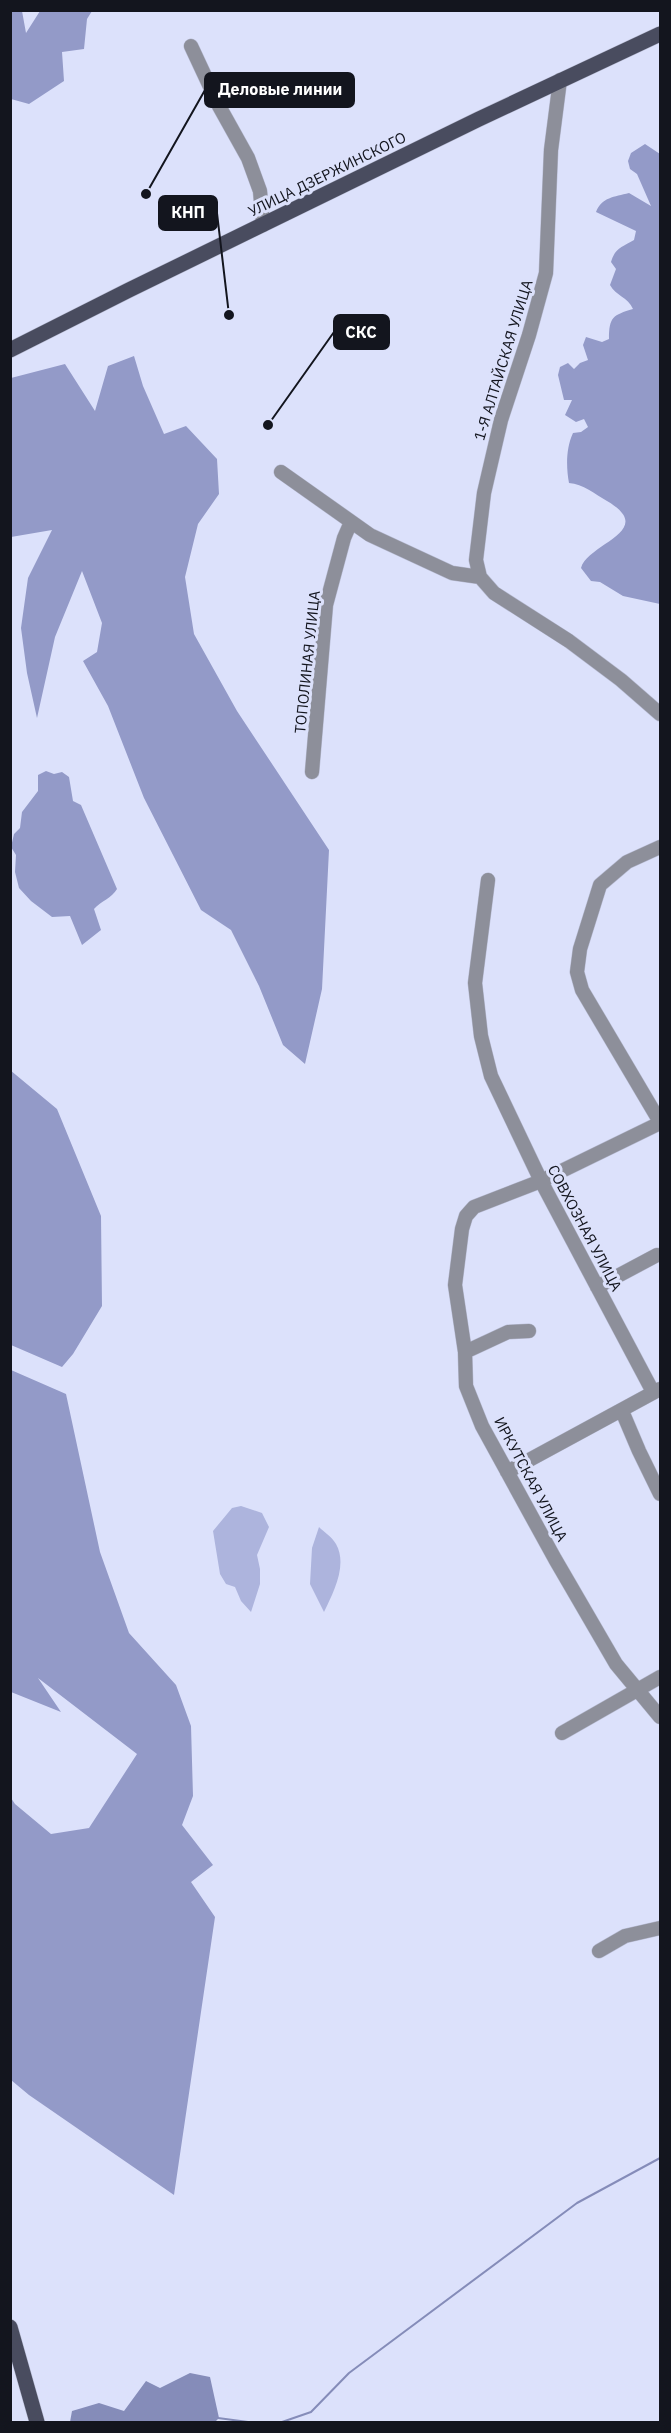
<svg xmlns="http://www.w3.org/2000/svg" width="671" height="2433" font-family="'IBM Plex Sans',sans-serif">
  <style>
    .green { fill: #adb4dd }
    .forest { fill: #939ac8 }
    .water { fill: #858cb9 }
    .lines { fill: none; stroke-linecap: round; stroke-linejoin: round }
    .stream { stroke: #858cb9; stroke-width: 2 }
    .minor-casing { stroke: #b8bcd3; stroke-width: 15 }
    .major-casing { stroke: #b8bcd3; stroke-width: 16 }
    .minor { stroke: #8d8f9a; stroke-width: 14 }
    .major { stroke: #494c5f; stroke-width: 15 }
    .labels { text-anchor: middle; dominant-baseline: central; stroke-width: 6; stroke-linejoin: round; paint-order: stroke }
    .street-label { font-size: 15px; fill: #13151e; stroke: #dce1fb }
    .leader { fill: none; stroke: #13151e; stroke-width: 2 }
    .callout-dot { fill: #13151e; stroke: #dce1fb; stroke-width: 2 }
    .callout { fill: #13151e; stroke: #13151e; stroke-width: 2 }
    .callout-label { font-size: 16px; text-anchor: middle; font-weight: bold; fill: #fff }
  </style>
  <rect width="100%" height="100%" fill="#dce1fb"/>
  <path class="green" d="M241 1506 262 1513 269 1527 257 1555 260 1569V1584L251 1612 241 1601 235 1587 226 1584 220 1574 213 1531 232 1508Z
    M319 1527C324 1532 332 1537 336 1544 348 1565 333 1593 324 1612L310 1584 312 1548Z"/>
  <path class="forest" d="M10 11H22L26 33 40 11H92L87 19 84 49 62 52 64 81 29 104 11 99Z
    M645 144 660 154V604L623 596 600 582 591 581 581 568C588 543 658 531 607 501 595 494 583 484 569 483 566 467 566 448 573 433L581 432 588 427 584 419 576 422 565 415 572 400H564L558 375 560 367 568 363 574 369 580 363 588 360 583 345 586 337 602 342 609 339C609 317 613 315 633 309 628 297 616 296 610 285L616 269 611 262C615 248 622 247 634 240L636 231 596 212C602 197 614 197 629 193L651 206 637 174 630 169 628 161 631 153Z
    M134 356 143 386 164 434 186 426 217 459 219 494 198 524 185 577 194 634 237 711 329 850 322 989 305 1064 283 1045 259 986 231 930 201 910 144 798 108 706 83 661 97 652 102 623 82 571 55 637 37 718 27 673 21 628 28 578 52 530 11 537V378L65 364 95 411 108 366Z
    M46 771 54 774 62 772 69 777 73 801 81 805 117 889C112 898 101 901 94 909L101 930 82 945 70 916 52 917 31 901 19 888 15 872 16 855 11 847 14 834 20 828 22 812 38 791V775Z
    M10 1070 57 1109 101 1216 102 1306 73 1354 62 1367 11 1345Z
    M11 1370 66 1394 100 1552 129 1633 176 1685 191 1726 193 1796 182 1825 213 1865 191 1882 215 1917 174 2195 29 2095 11 2080V1798L15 1804 51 1834 89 1828 137 1754 38 1678 61 1712 11 1692Z"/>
  <path class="water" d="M190 2373 210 2377 219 2418 215 2422H70L72 2411 99 2403 124 2411 146 2381 160 2388Z"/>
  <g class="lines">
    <path class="stream" d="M218 2418 248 2422
      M282 2422 311 2412 349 2373 577 2203 660 2158"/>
    <g class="minor-casing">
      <path id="minor" d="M191 46 219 106 248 158 260 191 263 225
        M560 80 551 150 546 273 529 335 501 420 484 493 476 560 480 577 494 593 569 641 621 680 660 714
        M281 472 370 535 452 573 480 577
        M312 772 326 605 344 538 351 522
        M660 847 627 862 600 885 580 949 577 972 582 990 660 1122
        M488 880 475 983 481 1036 491 1076 541 1181 653 1392
        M660 1123 541 1181 474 1207 466 1216 462 1229 455 1285 465 1352 466 1386 482 1426 555 1559 616 1664 660 1717
        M597 1287 657 1255
        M465 1352 508 1332 529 1331
        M622 1411 639 1451 660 1494
        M507 1472 660 1389
        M562 1733 660 1677
        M599 1951 625 1936 660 1928"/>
    </g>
    <g class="major-casing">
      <path id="major" d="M10 350 129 290 479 119 660 34
        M10 2327 37 2422"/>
    </g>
    <use href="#minor" class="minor"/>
    <use href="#major" class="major"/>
  </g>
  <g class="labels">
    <g class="street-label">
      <text transform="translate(327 174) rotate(-26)">УЛИЦА ДЗЕРЖИНСКОГО</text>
      <text transform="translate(503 360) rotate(-73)">1-Я АЛТАЙСКАЯ УЛИЦА</text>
      <text transform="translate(307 662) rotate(-84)">ТОПОЛИНАЯ УЛИЦА</text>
      <text transform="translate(585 1228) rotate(62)">СОВХОЗНАЯ УЛИЦА</text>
      <text transform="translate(531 1479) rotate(62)">ИРКУТСКАЯ УЛИЦА</text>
    </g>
  </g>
  <path class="leader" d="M146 194L205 90M229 315L217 213M268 425L334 332"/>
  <g class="callout-dot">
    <circle cx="146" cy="194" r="6"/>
    <circle cx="229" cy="315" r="6"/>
    <circle cx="268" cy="425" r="6"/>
  </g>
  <g class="callout">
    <rect x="205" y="73" width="149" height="34" rx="6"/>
    <rect x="159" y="196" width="58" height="34" rx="6"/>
    <rect x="334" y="315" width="55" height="34" rx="6"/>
  </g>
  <g class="callout-label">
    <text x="280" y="95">Деловые линии</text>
    <text x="188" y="218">КНП</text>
    <text x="361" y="338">СКС</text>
  </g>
  <rect width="671" height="2433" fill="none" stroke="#13151e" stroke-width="24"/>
</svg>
